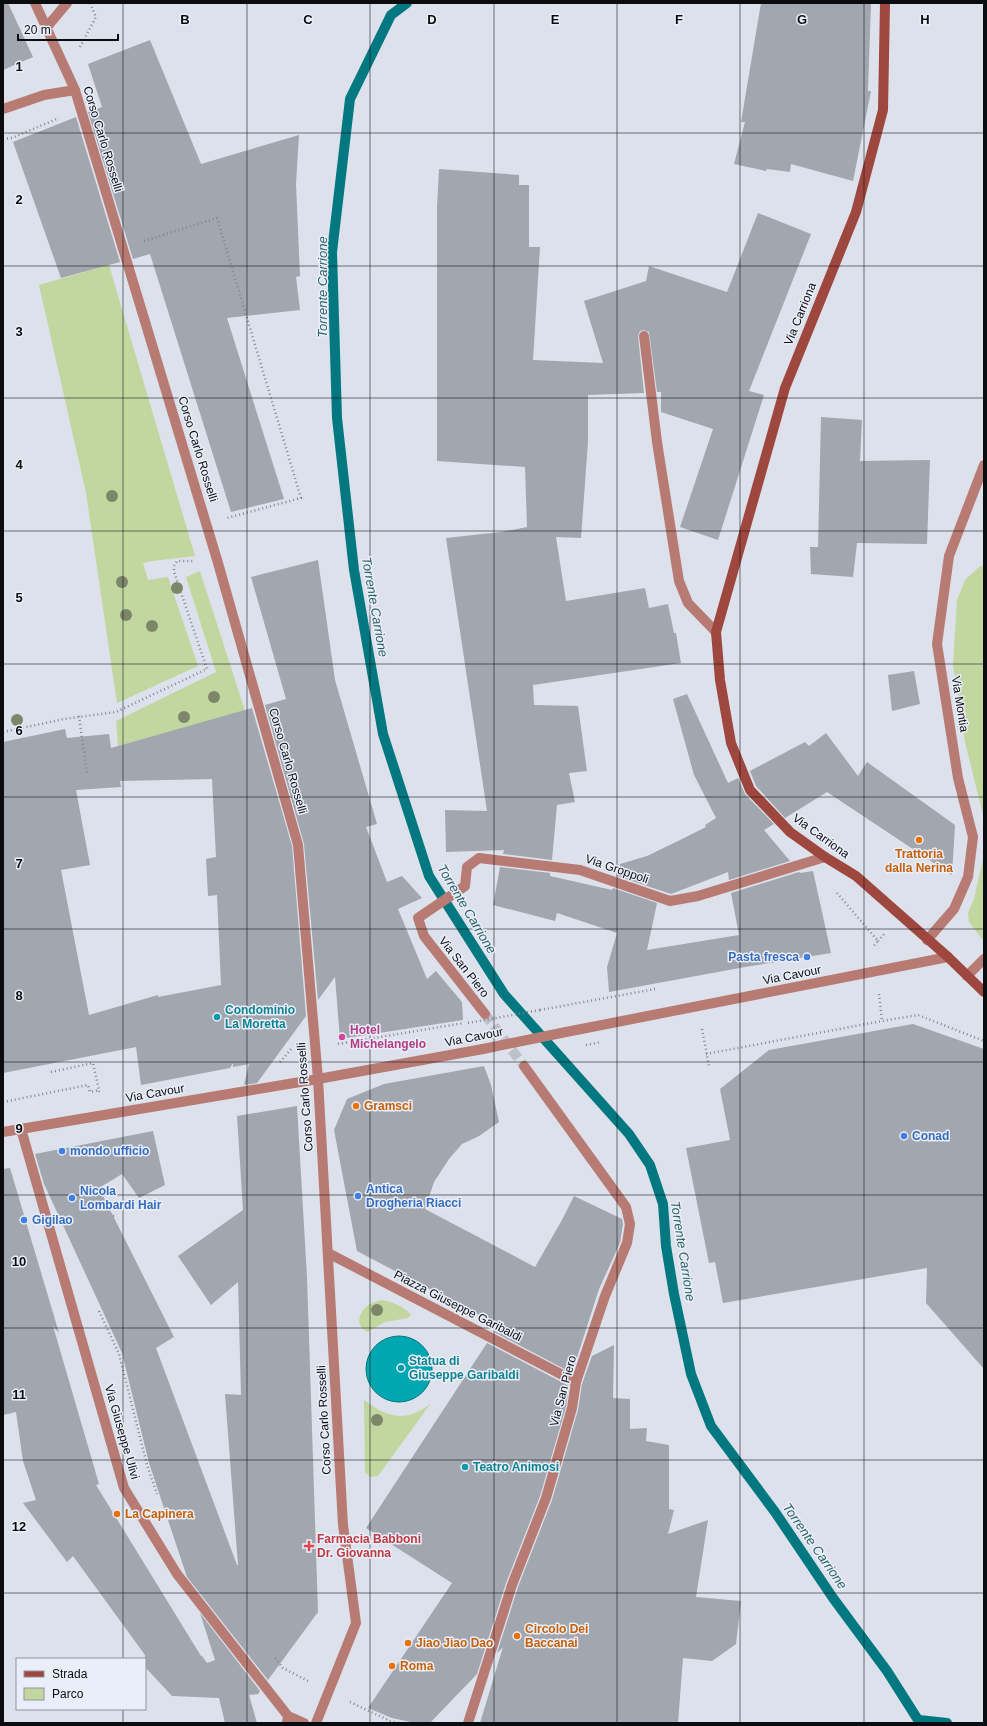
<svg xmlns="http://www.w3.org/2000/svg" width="987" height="1726" font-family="Helvetica,sans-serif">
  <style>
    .green { fill: #c2d79f }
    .water { fill: #01a7b0; stroke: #047880 }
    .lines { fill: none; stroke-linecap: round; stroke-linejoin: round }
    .stream { stroke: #047880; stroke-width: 10 }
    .building { fill: #a1a6af; fill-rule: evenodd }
    .street-tunnel { stroke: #bdc1ca; stroke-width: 10; stroke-dasharray: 10 5; stroke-linecap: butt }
    .path { stroke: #83878e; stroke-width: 2.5; stroke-dasharray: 1 3; stroke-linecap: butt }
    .street { stroke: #b87b74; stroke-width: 10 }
    .secondary { stroke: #9e473f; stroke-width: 10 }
    .path-bridge { stroke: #83878e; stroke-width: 2.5; stroke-dasharray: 1 3; stroke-linecap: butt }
    .street-bridge { stroke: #b87b74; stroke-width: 10 }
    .tree { fill: #7c876a }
    .grid { fill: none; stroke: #0b0c0f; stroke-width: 1; stroke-opacity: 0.55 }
    .food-dot { fill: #e8710a; stroke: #eaeef9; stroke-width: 1.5 }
    .shop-dot { fill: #3f7fe0; stroke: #eaeef9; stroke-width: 1.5 }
    .culture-dot { fill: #0f9aa8; stroke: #eaeef9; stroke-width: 1.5 }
    .hotel-dot { fill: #d1479c; stroke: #eaeef9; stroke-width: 1.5 }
    .health-dot { fill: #e0444e; stroke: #eaeef9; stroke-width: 1.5 }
    .labels { text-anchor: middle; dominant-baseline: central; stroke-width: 3; stroke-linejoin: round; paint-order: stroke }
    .street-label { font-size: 12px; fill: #0b0c0f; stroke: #eaeef9 }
    .food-label { font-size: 12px; font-weight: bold; fill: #c56008; stroke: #eaeef9; text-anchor: start }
    .shop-label { font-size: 12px; font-weight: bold; fill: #366cbe; stroke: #eaeef9; text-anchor: start }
    .culture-label { font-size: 12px; font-weight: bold; fill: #0d838f; stroke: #eaeef9; text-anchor: start }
    .hotel-label { font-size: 12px; font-weight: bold; fill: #b23c85; stroke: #eaeef9; text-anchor: start }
    .health-label { font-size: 12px; font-weight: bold; fill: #be3a42; stroke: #eaeef9; text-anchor: start }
    .water-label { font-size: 13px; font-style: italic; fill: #2a6064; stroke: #eaeef9 }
    .grid-label { font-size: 13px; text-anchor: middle; font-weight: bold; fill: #0b0c0f; stroke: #eaeef9; stroke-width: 3; stroke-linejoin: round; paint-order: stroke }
  </style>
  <rect width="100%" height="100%" fill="#dce1eb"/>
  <path class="green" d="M109 265 195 556 152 561 143 563 148 580 168 577 198 666 117 703 86 493 39 285Z
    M980 566H984V825L983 815 965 742 953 665 957 600 965 580Z
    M200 571 245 711 118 746 116 721 216 672 186 577Z
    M984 855V939H982L969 922 968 913 974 899Z
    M382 1300C392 1302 404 1306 411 1315L408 1318 385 1322 367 1332C354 1325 359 1311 370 1304 373 1302 378 1301 382 1300Z
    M364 1400C388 1418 407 1423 431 1403L378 1476 370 1477 365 1472Z"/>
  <path class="water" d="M366 1369a33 33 0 1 1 66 0a33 33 0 1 1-66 0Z"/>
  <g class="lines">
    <path class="stream" d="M407 3 391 15 350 99 332 252 337 418 354 570 383 734 429 876 504 994 629 1134 650 1165 663 1204 666 1246 674 1294 691 1374 711 1426 775 1512 833 1598 887 1671 920 1723
      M919 1720 947 1723"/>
  </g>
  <path class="building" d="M3 3H8L33 57 3 70Z
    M761 3H871L868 91H871L853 181 791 164 790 172 767 169 766 171 734 164 745 122H741Z
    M150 40 201 164 299 135 296 184 300 276 296 277 300 310 227 318 284 499 231 512 150 254 133 259 88 112 102 107 88 64Z
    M76 117 120 262 61 278 13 142Z
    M439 169 519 175V185H529V247H540L533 360 603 363 584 301 646 281 649 266 727 292 758 213 811 234 749 391 764 395 718 540 680 527 713 429 661 412V392H657L649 332 643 330 640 331 638 336 644 393 588 395V442L581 538 556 537 566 601 645 588 649 608 668 604 674 633H676L681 663 533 685 534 705 578 706 587 771 569 773 575 802 557 805 552 860 503 854 504 850 446 852 445 810 487 811 446 538 501 532 527 527 525 467 437 461V207Z
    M821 417 862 420 860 461 930 460 927 544 857 543 853 577 811 574 810 547H818Z
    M318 560 335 680 377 824 366 827 387 882 402 876 422 898 398 909 427 979 436 971 462 1002 463 1020 340 1039 335 977 318 1000 304 844 265 705 286 699 251 577Z
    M914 671 920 704 892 711 888 675Z
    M687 694 728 783 738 778 745 794 774 824 764 830 790 861 729 880 728 872 671 894 617 876 620 864 647 856 676 842 706 827 705 825 716 818 694 775 673 699Z
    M252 708 292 846 306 1016 257 1083 244 1085 249 1064 233 1067V1063L230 1068 141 1085 136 1047 3 1073V742L65 729 67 738 109 734 111 748ZM212 779 216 857 206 859 208 896 217 895 221 985 158 997V995L89 1015 61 870 90 865 76 790 121 787 120 781Z
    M826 733 858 776 867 762 955 825 952 875 827 792 785 818 756 786 750 771 805 742 809 746Z
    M500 867 550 873V876L612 890 613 888 657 903 647 950 739 935 731 893 799 872 800 873 813 871 831 953 745 967 609 992 607 967 617 933 557 913 555 921 493 905Z
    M913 1024 984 1049V1369L926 1303 927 1268 723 1303 715 1262 709 1263 686 1148 730 1140 720 1089 769 1050Z
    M484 1066 491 1085 499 1122 479 1136 462 1144 449 1159 434 1182 425 1209 535 1267 562 1220 574 1196 622 1219 623 1224 620 1243 599 1289 572 1373 494 1332 498 1325 357 1251 334 1130 347 1099 384 1084Z
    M297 1106 307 1277 318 1612 268 1680 187 1577 149 1463 122 1353 44 1184 35 1154 153 1131 165 1185 139 1198 122 1174 99 1188 174 1337 156 1348 237 1565H238L225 1394 241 1395 238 1282 211 1305 178 1256 243 1210 237 1116Z
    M10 1168 59 1333 53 1326 99 1484 96 1485 201 1656H202L207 1663 215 1660 200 1613 260 1691 258 1694 249 1695 257 1723H225L219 1698 172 1696 145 1667V1655L73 1556 67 1562 23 1503 36 1500 23 1461 16 1412 3 1415V1169Z
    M487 1343 569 1386 566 1407 540 1496 506 1583 477 1674 430 1723H415L392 1718 368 1708 452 1583 366 1528Z
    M614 1345 613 1398 630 1399V1429L647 1428 646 1441 669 1445V1509L674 1510 668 1534 708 1520 696 1597 741 1601 736 1644 712 1661 683 1658 678 1723H480L503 1647 497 1653 518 1587 552 1500 578 1410 582 1384 592 1356Z"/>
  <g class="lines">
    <path class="street-tunnel" d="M485 1014 524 1066"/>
    <path class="path" d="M80 47 96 17 90 3
      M3 139 12 138 59 118
      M144 241 217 218 301 498 227 518
      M79 716 87 774
      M3 732 64 719 116 712 207 669 174 572V566L177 561H193
      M837 893 878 941 874 946
      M878 941 886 932
      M879 994 882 1021 918 1015 984 1041
      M540 1010 655 989
      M702 1029 709 1066
      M338 1044 464 1023
      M706 1054 882 1021
      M280 1062 292 1048
      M51 1072 93 1063 99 1090
      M3 1102 88 1085 90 1092 99 1090V1093
      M113 1216 117 1215
      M99 1311 119 1354 147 1465 157 1494
      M275 1658 283 1668 308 1681
      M350 1702 390 1721 399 1723"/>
    <path class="street" d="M35 3 75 90 218 563 298 845 318 1079 343 1525 356 1623 316 1723
      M46 28 67 3
      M3 109 44 95 75 90
      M644 336 657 442 679 581 688 603 716 632
      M927 940 954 909 968 877 973 837 958 778 937 644 949 556 984 465
      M967 976 984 959
      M485 1014 424 936 418 918 465 886 467 867 479 858 580 870 670 901 698 896 825 857
      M566 1032 948 957
      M21 1129 124 1488 177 1574 288 1716 287 1723
      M3 1132 318 1079 483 1049
      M328 1253 576 1382
      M288 1716 304 1723
      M468 1723 512 1585 546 1498 572 1408 576 1382 605 1296 627 1243 630 1224 626 1207 524 1066"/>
    <path class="secondary" d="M885 3 883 110 856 212 785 388 716 632 720 680 731 743 750 790 790 832 825 857 856 876 948 957 984 992"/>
    <path class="path-bridge" d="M468 1023 540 1010
      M586 1045 601 1042"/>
    <path class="street-bridge" d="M483 1049 566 1032"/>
  </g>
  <g class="tree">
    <circle cx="112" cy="496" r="6"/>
    <circle cx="122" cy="582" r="6"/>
    <circle cx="177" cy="588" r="6"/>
    <circle cx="126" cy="615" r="6"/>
    <circle cx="152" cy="626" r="6"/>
    <circle cx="214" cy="697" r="6"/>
    <circle cx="184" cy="717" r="6"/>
    <circle cx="17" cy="720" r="6"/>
    <circle cx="377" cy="1310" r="6"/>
    <circle cx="377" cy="1420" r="6"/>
  </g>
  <path class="grid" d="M123 3V1659M247 3V1723M370 3V1723M494 3V1723M617 3V1723M740 3V1723M864 3V1723M3 133H984M3 266H984M3 398H984M3 531H984M3 664H984M3 797H984M3 929H984M3 1062H984M3 1195H984M3 1328H984M3 1460H984M3 1593H984M123 1709V1723"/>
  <g class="food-dot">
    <circle cx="919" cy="840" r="4"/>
    <circle cx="356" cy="1106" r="4"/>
    <circle cx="117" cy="1514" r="4"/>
    <circle cx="517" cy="1636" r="4"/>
    <circle cx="408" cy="1643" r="4"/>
    <circle cx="392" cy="1666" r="4"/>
  </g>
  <g class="shop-dot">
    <circle cx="807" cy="957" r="4"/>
    <circle cx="904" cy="1136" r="4"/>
    <circle cx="62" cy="1151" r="4"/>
    <circle cx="358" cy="1196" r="4"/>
    <circle cx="72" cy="1198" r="4"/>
    <circle cx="24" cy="1220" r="4"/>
  </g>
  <g class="culture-dot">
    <circle cx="217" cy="1017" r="4"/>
    <circle cx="401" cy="1368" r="4"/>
    <circle cx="465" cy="1467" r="4"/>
  </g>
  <circle class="hotel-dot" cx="342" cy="1037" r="4"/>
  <path class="health-dot" d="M307 1540h4v4h4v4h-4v4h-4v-4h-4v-4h4z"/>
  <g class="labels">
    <g class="street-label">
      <text transform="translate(103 139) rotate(73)">Corso Carlo Rosselli</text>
      <text transform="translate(800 314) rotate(-68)">Via Carriona</text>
      <text transform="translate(198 449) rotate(73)">Corso Carlo Rosselli</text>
      <text transform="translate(960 704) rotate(81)">Via Montia</text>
      <text transform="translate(288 761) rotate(74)">Corso Carlo Rosselli</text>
      <text transform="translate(821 836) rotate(36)">Via Carriona</text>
      <text transform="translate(617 869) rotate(19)">Via Groppoli</text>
      <text transform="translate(464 967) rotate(52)">Via San Piero</text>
      <text transform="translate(792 975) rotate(-11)">Via Cavour</text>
      <text transform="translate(474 1037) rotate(-11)">Via Cavour</text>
      <text transform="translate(155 1093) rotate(-10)">Via Cavour</text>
      <text transform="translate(305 1097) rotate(-94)">Corso Carlo Rosselli</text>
      <text transform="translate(458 1306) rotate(27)">Piazza Giuseppe Garibaldi</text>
      <text transform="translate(563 1391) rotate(-75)">Via San Piero</text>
      <text transform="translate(324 1420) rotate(-93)">Corso Carlo Rosselli</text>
      <text transform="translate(122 1432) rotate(74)">Via Giuseppe Ulivi</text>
    </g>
    <g class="food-label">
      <text x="919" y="854" text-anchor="middle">Trattoria<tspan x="919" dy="14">dalla Nerina</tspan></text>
      <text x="364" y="1106">Gramsci</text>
      <text x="125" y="1514">La Capinera</text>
      <text x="525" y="1629">Circolo Dei<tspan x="525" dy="14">Baccanai</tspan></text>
      <text x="416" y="1643">Jiao Jiao Dao</text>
      <text x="400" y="1666">Roma</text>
    </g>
    <g class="shop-label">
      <text x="799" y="957" text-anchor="end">Pasta fresca</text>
      <text x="912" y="1136">Conad</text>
      <text x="70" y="1151">mondo ufficio</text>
      <text x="366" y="1189">Antica<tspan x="366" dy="14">Drogheria Riacci</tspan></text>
      <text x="80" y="1191">Nicola<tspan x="80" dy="14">Lombardi Hair</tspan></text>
      <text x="32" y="1220">Gigilao</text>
    </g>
    <g class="culture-label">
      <text x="225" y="1010">Condominio<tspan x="225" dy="14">La Moretta</tspan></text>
      <text x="409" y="1361">Statua di<tspan x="409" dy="14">Giuseppe Garibaldi</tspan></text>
      <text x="473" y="1467">Teatro Animosi</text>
    </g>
    <g class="hotel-label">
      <text x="350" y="1030">Hotel<tspan x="350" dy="14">Michelangelo</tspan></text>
    </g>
    <g class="health-label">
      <text x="317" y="1539">Farmacia Babboni<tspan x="317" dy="14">Dr. Giovanna</tspan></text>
    </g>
    <g class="water-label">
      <text transform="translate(322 287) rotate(-90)">Torrente Carrione</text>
      <text transform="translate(375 607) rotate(80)">Torrente Carrione</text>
      <text transform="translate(467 909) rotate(59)">Torrente Carrione</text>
      <text transform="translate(683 1251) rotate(81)">Torrente Carrione</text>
      <text transform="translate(815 1546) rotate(55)">Torrente Carrione</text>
    </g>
  </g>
  <g class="grid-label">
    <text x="185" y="24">B</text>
    <text x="308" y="24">C</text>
    <text x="432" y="24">D</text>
    <text x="555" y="24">E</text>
    <text x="679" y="24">F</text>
    <text x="802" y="24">G</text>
    <text x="925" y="24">H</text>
    <text x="19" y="71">1</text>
    <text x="19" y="204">2</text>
    <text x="19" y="336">3</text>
    <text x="19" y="469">4</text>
    <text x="19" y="602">5</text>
    <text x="19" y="735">6</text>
    <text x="19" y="868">7</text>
    <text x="19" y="1000">8</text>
    <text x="19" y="1133">9</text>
    <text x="19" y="1266">10</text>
    <text x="19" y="1399">11</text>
    <text x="19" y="1531">12</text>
  </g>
  <rect width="987" height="1726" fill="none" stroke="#0b0c0f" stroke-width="8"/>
  <rect x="16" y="1658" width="130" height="52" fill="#eaeef9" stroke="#91949b"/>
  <rect x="24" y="1671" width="20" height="6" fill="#9e473f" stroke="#91949b"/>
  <text x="52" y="1678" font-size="12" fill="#0b0c0f">Strada</text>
  <rect x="24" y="1688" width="20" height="12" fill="#c2d79f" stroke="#91949b"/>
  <text x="52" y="1698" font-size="12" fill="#0b0c0f">Parco</text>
  <path d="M18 34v6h100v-6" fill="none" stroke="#0b0c0f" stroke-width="2"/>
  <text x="24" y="34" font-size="12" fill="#0b0c0f" stroke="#eaeef9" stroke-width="3" paint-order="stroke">20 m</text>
</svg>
